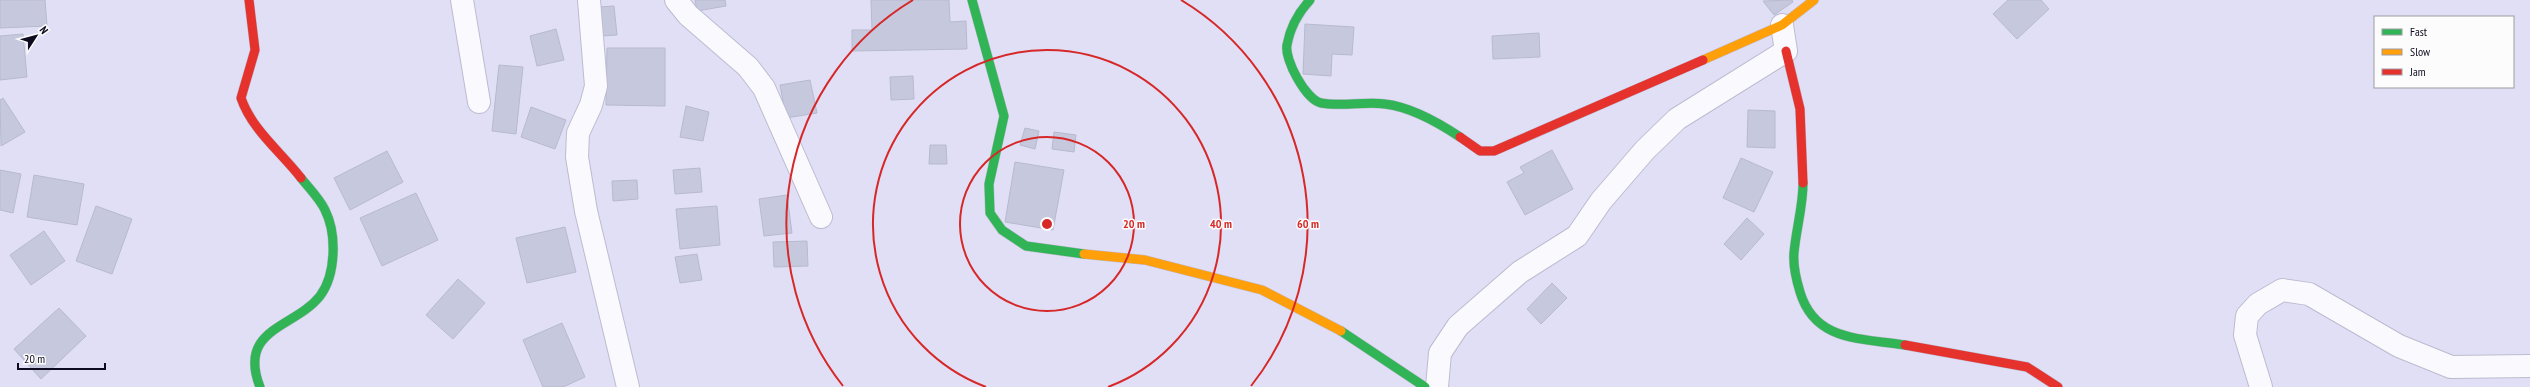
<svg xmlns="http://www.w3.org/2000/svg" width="2530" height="387" font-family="'PT Sans Narrow',sans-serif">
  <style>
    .building { fill: #c6c9de; stroke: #b7bace }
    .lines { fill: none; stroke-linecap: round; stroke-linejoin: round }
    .street-casing { stroke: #bdbbd0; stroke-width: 24 }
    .fast-casing { stroke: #bdbbd0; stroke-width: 10 }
    .slow-casing { stroke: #bdbbd0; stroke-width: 10 }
    .jam-casing { stroke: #bdbbd0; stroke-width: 10 }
    .street { stroke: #fafafe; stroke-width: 22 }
    .fast { stroke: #30b455; stroke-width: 9 }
    .slow { stroke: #ff9f0a; stroke-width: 9 }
    .jam { stroke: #e5322d; stroke-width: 9 }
    .ring { fill: none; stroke: #d62828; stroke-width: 2 }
    .centre { fill: #d62828; stroke: #fcfcfc; stroke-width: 2 }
    .ring-label { font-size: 12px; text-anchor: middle; font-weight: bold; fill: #d62828; stroke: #fcfcfc; stroke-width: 3; stroke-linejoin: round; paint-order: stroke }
  </style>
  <rect width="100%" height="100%" fill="#e1dff5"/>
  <path class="building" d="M0 0H45L47 26 0 28Z
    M695 0H725L726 6 697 11Z
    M871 0H949L950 22 966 21 967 49 852 51V30H872Z
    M1792 0 1793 2 1774 15 1763 1Z
    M2008 0H2041L2049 9 2017 39 1993 14Z
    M614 6 617 35 601 36 599 7Z
    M1305 24 1354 27 1352 55 1332 54 1331 76 1303 74Z
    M556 29 564 60 537 66 530 36Z
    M1539 33 1540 57 1493 59 1492 36Z
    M23 34 27 77 0 80V36Z
    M607 48H665V106L606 105Z
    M499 65 523 67 516 134 492 131Z
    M913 76 914 99 891 100 890 77Z
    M810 80 817 113 786 118 780 85Z
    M3 98 25 132 1 146 0 100Z
    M686 106 709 112 703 141 680 137Z
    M531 107 566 120 555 149 521 137Z
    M1748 110 1775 111V148L1747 147Z
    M1025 128 1039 131 1035 149 1020 145Z
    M1054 132 1076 135 1074 152 1052 149Z
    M930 145H946L947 164H929Z
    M1552 150 1573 189 1525 215 1507 182 1524 173 1520 167Z
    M387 151 403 182 350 210 334 178Z
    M1741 158 1773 172 1754 212 1723 198Z
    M1015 162 1064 170 1053 230 1005 222Z
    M700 168 702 192 675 194 673 170Z
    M0 170 21 174 13 213 0 210Z
    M34 175 84 184 77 225 27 217Z
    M637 180 638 199 613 201 612 181Z
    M416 193 438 240 382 266 360 218Z
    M787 195 792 233 764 236 759 199Z
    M96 206 132 219 112 274 76 261Z
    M717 206 720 245 680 249 676 209Z
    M1747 218 1764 234 1741 260 1724 244Z
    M565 227 576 272 527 283 516 238Z
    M44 231 65 261 31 285 10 255Z
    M807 241 808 266 774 267 773 242Z
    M697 254 702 280 680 283 675 257Z
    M458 279 485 303 453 339 426 315Z
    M1552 283 1567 298 1541 324 1527 309Z
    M59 308 86 336 41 379 14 349Z
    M562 323 585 377 563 387H543L523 340Z"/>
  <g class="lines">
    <g class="street-casing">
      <path id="street" d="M462 0 479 102
        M589 0 596 86 591 105 578 133 577 157 586 211 628 387
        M676 0 688 15 748 67 764 88 821 217
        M1437 387 1440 353 1458 326 1520 272 1577 236 1601 201 1645 150 1677 119 1786 51 1782 25
        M2261 387 2245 335 2247 316 2258 304 2282 290 2309 294 2399 346 2451 367 2530 366"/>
    </g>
    <g class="fast-casing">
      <path id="fast" d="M972 0 1004 116 989 184 990 213 1002 230 1026 246 1084 254
        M1310 0C1298 13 1290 28 1287 45 1284 59 1306 100 1321 103 1342 107 1365 101 1385 104 1411 107 1439 123 1460 137
        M1803 183C1803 207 1796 229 1794 253 1793 265 1796 279 1800 292 1815 342 1861 338 1905 345
        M1341 331 1425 387
        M260 387C237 328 295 328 320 296 336 275 337 234 325 210 320 199 309 188 301 178"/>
    </g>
    <g class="slow-casing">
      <path id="slow" d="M1703 60 1782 25 1814 0
        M1084 254 1145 260 1262 290 1341 331"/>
    </g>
    <g class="jam-casing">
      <path id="jam" d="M249 0 255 50 241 98C252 130 281 152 301 178
        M1786 51 1800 109 1803 183
        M1460 137 1480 151H1494L1703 60
        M1905 345 2027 367 2058 387"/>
    </g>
    <use href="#street" class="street"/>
    <use href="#fast" class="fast"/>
    <use href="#slow" class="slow"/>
    <use href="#jam" class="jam"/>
  </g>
  <g class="ring">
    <circle cx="1047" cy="224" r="87"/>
    <path d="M986 387A174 174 0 1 1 1108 387"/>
    <path d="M843 386A261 261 0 0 1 913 0M1181 0A261 261 0 0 1 1251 386"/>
  </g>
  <circle cx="1047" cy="224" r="6" class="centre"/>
  <g class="ring-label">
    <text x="1134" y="228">20 m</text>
    <text x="1221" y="228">40 m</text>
    <text x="1308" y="228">60 m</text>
  </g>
  <rect x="2374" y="16" width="140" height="72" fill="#fcfcfc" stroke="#9d9ca4"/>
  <rect x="2382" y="29" width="20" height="6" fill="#30b455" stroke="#9d9ca4"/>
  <text x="2410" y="36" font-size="12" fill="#0e0b20">Fast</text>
  <rect x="2382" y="49" width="20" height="6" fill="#ff9f0a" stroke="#9d9ca4"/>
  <text x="2410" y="56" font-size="12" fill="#0e0b20">Slow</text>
  <rect x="2382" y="69" width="20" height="6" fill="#e5322d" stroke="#9d9ca4"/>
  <text x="2410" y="76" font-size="12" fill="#0e0b20">Jam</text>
  <g transform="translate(36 36) rotate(54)" stroke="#fcfcfc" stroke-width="3" paint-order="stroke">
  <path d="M0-3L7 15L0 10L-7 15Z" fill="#0e0b20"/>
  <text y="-6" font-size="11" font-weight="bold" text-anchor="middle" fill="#0e0b20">N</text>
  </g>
  <path d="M18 363v6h87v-6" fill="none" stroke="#0e0b20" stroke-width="2"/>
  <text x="24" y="363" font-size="12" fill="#0e0b20" stroke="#fcfcfc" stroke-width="3" paint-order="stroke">20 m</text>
</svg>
